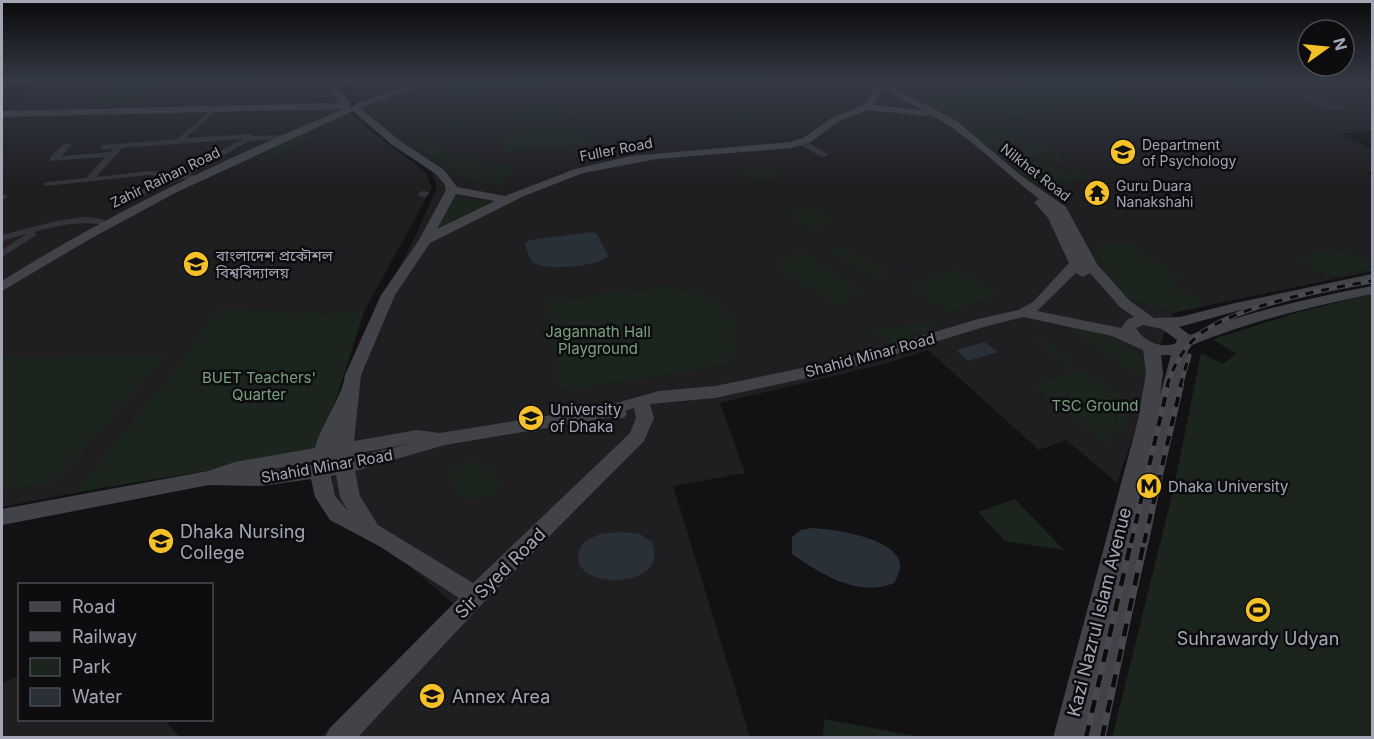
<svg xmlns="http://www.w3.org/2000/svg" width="1374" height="739" font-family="Inter,'Noto Sans Bengali',sans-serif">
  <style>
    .built { fill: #1f1e21 }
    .green { fill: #1c241e }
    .water { fill: #293038 }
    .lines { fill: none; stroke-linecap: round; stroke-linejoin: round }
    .minor { fill: #333439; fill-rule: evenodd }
    .secondary { fill: #414349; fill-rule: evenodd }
    .rail-far2-casing { stroke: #484a50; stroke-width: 5 }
    .rail-far1-casing { stroke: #484a50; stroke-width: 6 }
    .rail-casing { stroke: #484a50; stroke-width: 7 }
    .rail-far2 { stroke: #0d0d0f; stroke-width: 3; stroke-dasharray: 8; stroke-linecap: butt }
    .rail-far1 { stroke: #0d0d0f; stroke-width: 4; stroke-dasharray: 10; stroke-linecap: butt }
    .rail { stroke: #0d0d0f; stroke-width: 4.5; stroke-dasharray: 13; stroke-linecap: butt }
    .labels { text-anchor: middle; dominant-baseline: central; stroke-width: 5; stroke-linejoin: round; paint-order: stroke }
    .far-poi-label { font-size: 14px; fill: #a3a7b5; stroke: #0d0d0f; text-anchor: start }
    .far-street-label { font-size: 14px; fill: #a3a7b5; stroke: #0d0d0f }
    .poi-label { font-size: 15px; fill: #a3a7b5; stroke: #0d0d0f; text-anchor: start }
    .park-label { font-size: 15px; fill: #7aa07f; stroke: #0d0d0f }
    .street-label { font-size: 15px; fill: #a3a7b5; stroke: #0d0d0f }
    .near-poi-label { font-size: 18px; fill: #a3a7b5; stroke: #0d0d0f; text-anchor: start }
    .near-street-label { font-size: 18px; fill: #a3a7b5; stroke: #0d0d0f }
  </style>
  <rect width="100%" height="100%" fill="#121214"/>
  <path class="built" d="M40 81H329L342 108 426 173 432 188 364 311 319 453 105 487 2 507V114Z
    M347 81H418L360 100Z
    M431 81 1366 82 1372 85V130L1339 134 1372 149V172L1367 173 1372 176V271L1173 313 1152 364 1147 396 1117 483 1066 440 1039 450 928 350 884 364 720 403 745 473 673 486 750 737 320 738 454 604 334 502 331 449 368 327 416 235 437 187 432 172 351 108Z
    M19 676 20 720H164L180 737H2V683Z"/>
  <path class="green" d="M111 81H165L151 102 88 107Z
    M451 81H575L577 84 450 100 439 83Z
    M1050 81H1108L1152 101 954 123 902 95Z
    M1255 82 1283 93 1251 96 1224 85Z
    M569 101 572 102 578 116 562 119 563 122 514 127 513 124H495L494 108Z
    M471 108 474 124 412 130 413 114Z
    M769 108 788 128 756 131 739 111Z
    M998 120 1020 133 1007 153 998 154 963 123Z
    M563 124 565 127 582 126 589 143 501 152 497 135 515 131V128Z
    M307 133 317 136 263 161 253 158Z
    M434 136 427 144 441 145 449 154 447 159 477 158 486 166 514 165 501 187 465 180 439 160 443 159H438L408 139Z
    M1033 142 1043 144 1066 161 1060 163 1017 155 1024 143Z
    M1014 158 1080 171 1094 179 1038 186 1004 159Z
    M771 166 782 176 758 183 740 170Z
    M454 195 492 203 433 233Z
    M808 206 838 220 813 230 786 215Z
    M1129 243 1183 280 1173 282 1206 305 1173 313 1130 299 1105 271 1095 247 1100 244Z
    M844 247 889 272 876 278 831 253Z
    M1345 249 1372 264V270L1328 276 1294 257Z
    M801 252 864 291 837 306 771 263Z
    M955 268 1003 295 950 312 909 286Z
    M667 286C715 292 752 311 729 365L560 391 546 301Z
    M1372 294V737L1112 738 1174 487 1201 353 1223 364 1236 354 1214 340 1217 338 1299 312Z
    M217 309 312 313 364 311 319 453 76 492 182 361Z
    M928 324 945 326 888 344 870 329Z
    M1066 326C1088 330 1139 342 1146 366 1147 370 1147 376 1147 381Z
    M1043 338 1077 364 1068 367 1034 341Z
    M166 356 55 482 2 491V358Z
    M1082 368 1121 396 1108 446 1032 384Z
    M1123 398 1132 401 1123 435 1114 432Z
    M471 460C487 463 493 470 502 482 490 499 482 500 462 498L448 479 451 469Z
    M1015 499 1064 550 1005 541 978 512Z
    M824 719 921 737H823Z"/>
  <path class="water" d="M1292 93H1309L1346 108 1330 111Z
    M592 232 597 234 608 256C600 266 543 272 533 262 528 258 527 250 525 244L530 240Z
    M985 342 998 352 968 361 956 350Z
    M811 528C833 529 890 537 899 560 902 568 898 576 894 583 859 598 821 574 792 554V537L801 530Z
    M621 532 640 534 652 542C673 597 548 589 585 541L600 534Z"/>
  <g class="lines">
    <path class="minor" d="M217 105 219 106V108L186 138 250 134 253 136 285 135 289 137 285 139 249 141 190 175 198 176V180L183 179 124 203 121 202V198L171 177 148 175 47 186 43 184 47 182 86 178 105 157 50 161V157L65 143 72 145 61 156 110 152 113 149H101V145H104L177 139ZM242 139 181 173 148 171 96 177 122 148Z
      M798 140H804L829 155 822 157 798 144Z
      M422 191 428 192 429 194 425 197 419 196 418 194Z
      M2 195H6L7 197 2 200Z
      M84 217 97 218 115 223 110 226C84 220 59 225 34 232L37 234 35 236 2 257V250L26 234 2 241V235L56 221Z"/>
    <path class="secondary" d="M326 81H334L351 105 348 108H352L357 103 423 81H434L360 108 399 140 444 170 457 187 505 196 575 169 631 156 790 142 803 138 833 117 864 105 877 86 874 81H881L957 121 1019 174 1066 207 1097 264 1130 301 1154 318 1180 317 1235 303 1372 274V282L1237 311 1179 327 1190 335C1248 311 1311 298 1372 286V294C1311 307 1250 321 1192 345L1188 350 1151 532 1103 738H1053L1138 420 1146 373 1143 350 1112 336 1023 317 987 326 844 370 715 398 650 404 654 418 644 441 483 603 357 738H325L329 729 459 598 379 546 330 520 315 497 311 479 261 486 209 485 2 525V509L208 471 235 462 315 448C322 423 342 398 345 375L381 295 419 240 446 190 445 185 436 174 391 144 353 111 175 193 90 239 2 291V281C110 213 225 158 344 109L2 117V111L340 103ZM882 90H885L922 110 874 105ZM868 110 925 116 929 114C970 135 1002 171 1039 199L1034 202 1048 218 1069 263 1033 302 1018 310 978 319 841 360 715 386 659 391 602 407 440 433 417 430 354 441 361 375 395 295 430 243 524 196 583 173 657 159 791 148 811 142 839 121ZM456 194 495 201 437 229ZM1076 273 1083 277 1090 273 1120 307 1134 317 1128 319 1121 328 1037 311ZM1143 325 1162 329 1177 340 1176 343C1161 349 1144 342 1136 328ZM1161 355H1171L1160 395 1163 373ZM634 408 636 418 630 433 473 583 378 525 360 496 355 471 445 445 606 418H624L627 414 625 411ZM408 444 354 457V454ZM312 462V465L262 471ZM336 475 340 497 348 511 335 496 331 476Z"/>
    <g class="rail-far2-casing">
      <path id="rail-far2" d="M1167 386C1172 368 1185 345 1201 333 1241 305 1324 289 1372 281
        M1180 386 1189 356"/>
    </g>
    <g class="rail-far1-casing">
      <path id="rail-far1" d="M1131 543 1168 385
        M1144 543 1181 385"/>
    </g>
    <g class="rail-casing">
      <path id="rail" d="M1086 738 1131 542
        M1102 738 1144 542"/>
    </g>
    <use href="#rail-far2" class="rail-far2"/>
    <use href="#rail-far1" class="rail-far1"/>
    <use href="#rail" class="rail"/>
  </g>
  <linearGradient id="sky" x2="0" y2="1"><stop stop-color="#0a0a0b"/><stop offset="0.44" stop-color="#333945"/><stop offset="1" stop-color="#333945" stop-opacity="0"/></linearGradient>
  <rect width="1374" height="184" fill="url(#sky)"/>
  <defs>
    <g id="university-disc" transform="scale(1.35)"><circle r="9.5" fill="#f5c129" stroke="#0d0d0f"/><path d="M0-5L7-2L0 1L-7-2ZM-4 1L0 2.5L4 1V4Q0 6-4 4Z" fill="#111"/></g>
    <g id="temple-disc" transform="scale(1.35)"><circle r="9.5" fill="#f5c129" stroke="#0d0d0f"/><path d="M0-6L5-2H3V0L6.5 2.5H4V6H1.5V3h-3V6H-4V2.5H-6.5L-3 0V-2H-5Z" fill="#111"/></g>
    <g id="metro-disc" transform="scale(1.35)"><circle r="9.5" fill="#f5c129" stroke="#0d0d0f"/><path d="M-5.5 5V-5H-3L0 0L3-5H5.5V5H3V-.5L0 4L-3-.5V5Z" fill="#111"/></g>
    <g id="stadium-disc" transform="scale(1.35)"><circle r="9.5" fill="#f5c129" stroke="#0d0d0f"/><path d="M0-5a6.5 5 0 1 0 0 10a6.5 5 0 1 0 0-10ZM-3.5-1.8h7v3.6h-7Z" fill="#111"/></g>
  </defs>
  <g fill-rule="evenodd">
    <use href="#university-disc" x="1123" y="152"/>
    <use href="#temple-disc" x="1097" y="193"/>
    <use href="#university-disc" x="196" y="264"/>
    <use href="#university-disc" x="531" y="418"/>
    <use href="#metro-disc" x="1149" y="486"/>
    <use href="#university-disc" x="161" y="541"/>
    <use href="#stadium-disc" x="1258" y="610"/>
    <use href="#university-disc" x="432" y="696"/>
  </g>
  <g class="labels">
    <g class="far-poi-label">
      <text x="1142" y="144">Department<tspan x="1142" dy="16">of Psychology</tspan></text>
      <text x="1116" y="185">Guru Duara<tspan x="1116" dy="16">Nanakshahi</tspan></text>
    </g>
    <g class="far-street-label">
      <text transform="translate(616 149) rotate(-11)">Fuller Road</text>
      <text transform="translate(1036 172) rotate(38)">Nilkhet Road</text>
      <text transform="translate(165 177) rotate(-26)">Zahir Raihan Road</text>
    </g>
    <g class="poi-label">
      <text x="216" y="255">বাংলাদেশ প্রকৌশল<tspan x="216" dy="17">বিশ্ববিদ্যালয়</tspan></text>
      <text x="550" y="409">University<tspan x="550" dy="17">of Dhaka</tspan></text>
      <text x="1168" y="486">Dhaka University</text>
    </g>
    <g class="park-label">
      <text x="598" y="331">Jagannath Hall<tspan x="598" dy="17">Playground</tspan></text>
      <text x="259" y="377">BUET Teachers'<tspan x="259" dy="17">Quarter</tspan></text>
      <text x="1095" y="405">TSC Ground</text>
    </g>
    <g class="street-label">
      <text transform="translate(870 355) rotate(-15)">Shahid Minar Road</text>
      <text transform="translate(327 466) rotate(-10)">Shahid Minar Road</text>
    </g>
    <g class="near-poi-label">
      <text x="180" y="531">Dhaka Nursing<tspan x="180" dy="21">College</tspan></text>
      <text x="1258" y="638" text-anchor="middle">Suhrawardy Udyan</text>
      <text x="452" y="696">Annex Area</text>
    </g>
    <g class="near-street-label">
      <text transform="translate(500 573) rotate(-45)">Sir Syed Road</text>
      <text transform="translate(1099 612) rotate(-76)">Kazi Nazrul Islam Avenue</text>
    </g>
  </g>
  <rect width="1374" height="739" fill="none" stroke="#a3a7b5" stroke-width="6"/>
  <rect x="18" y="583" width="195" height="138" fill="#0d0d0f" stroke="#494b51" stroke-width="1.5"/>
  <rect x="30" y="602" width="30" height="9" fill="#414349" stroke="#494b51" stroke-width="1.5"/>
  <text x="72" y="613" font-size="18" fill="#a3a7b5">Road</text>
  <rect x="30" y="632" width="30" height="9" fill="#484a50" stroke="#494b51" stroke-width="1.5"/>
  <text x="72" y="643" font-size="18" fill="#a3a7b5">Railway</text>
  <rect x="30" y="658" width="30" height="18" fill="#1c241e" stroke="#494b51" stroke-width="1.5"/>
  <text x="72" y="673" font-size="18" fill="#a3a7b5">Park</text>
  <rect x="30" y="688" width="30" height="18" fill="#293038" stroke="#494b51" stroke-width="1.5"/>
  <text x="72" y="703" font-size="18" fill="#a3a7b5">Water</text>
  <g transform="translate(1326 48) rotate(75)"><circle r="28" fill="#0d0d0f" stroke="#494b51" stroke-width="1.5"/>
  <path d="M0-4.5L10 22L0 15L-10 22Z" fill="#f5c129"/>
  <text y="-9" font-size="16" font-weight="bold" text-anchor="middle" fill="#a3a7b5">N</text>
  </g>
</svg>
